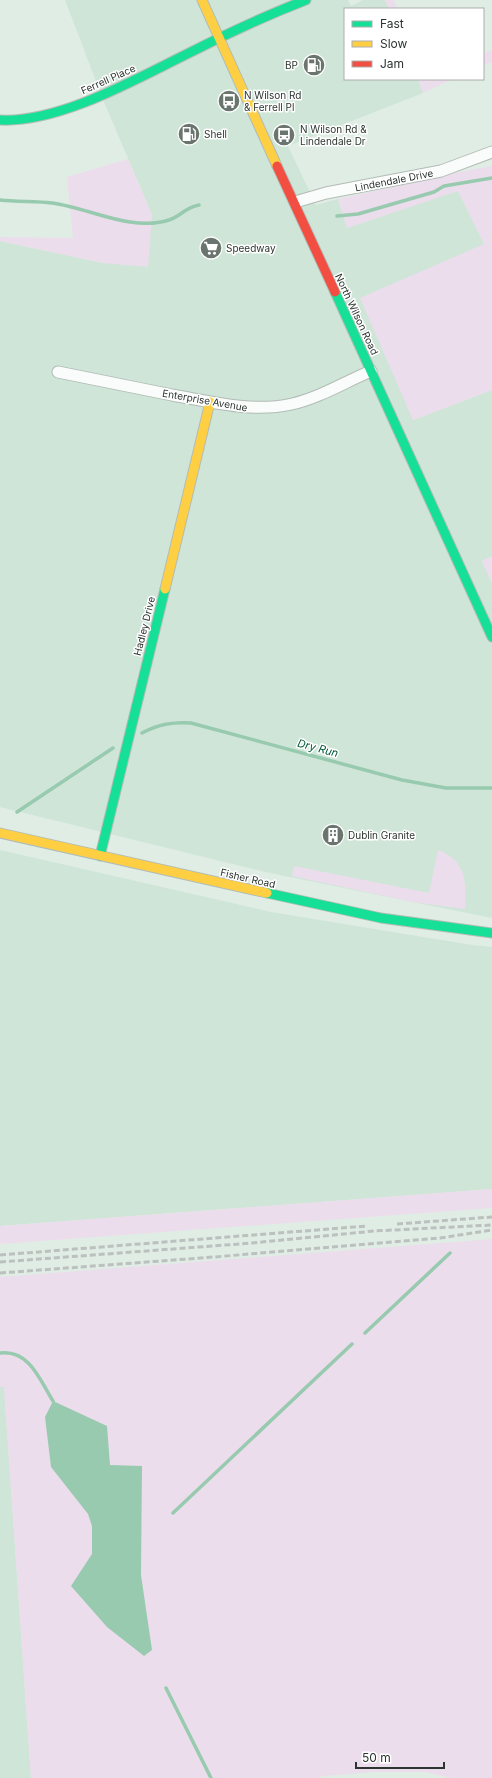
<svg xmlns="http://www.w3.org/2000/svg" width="492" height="1778" font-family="Inter,sans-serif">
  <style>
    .built { fill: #cfe5d8 }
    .green { fill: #ecddec }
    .water { fill: #98caaf }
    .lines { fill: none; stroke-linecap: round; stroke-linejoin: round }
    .stream { stroke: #98caaf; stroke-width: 3.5 }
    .street-casing { stroke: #b2bcb6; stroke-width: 13 }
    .fast-casing { stroke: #b2bcb6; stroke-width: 11 }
    .slow-casing { stroke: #b2bcb6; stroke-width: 11 }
    .jam-casing { stroke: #b2bcb6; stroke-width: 11 }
    .street { stroke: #fafcfb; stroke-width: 11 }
    .fast { stroke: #16e098; stroke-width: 9 }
    .slow { stroke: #ffcf43; stroke-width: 9 }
    .jam { stroke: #f24e42; stroke-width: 9 }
    .rail { stroke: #bcc0be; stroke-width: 3; stroke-dasharray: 6 3; stroke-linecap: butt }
    .labels { text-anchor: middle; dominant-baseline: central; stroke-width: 3; stroke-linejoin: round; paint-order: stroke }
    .poi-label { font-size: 10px; fill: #2c3530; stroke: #fff; text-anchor: start }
    .street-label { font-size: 10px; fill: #2c3530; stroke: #fff }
    .water-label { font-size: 11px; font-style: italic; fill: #005737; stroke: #fff }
  </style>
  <rect width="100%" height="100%" fill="#e0ede5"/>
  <path class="built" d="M65 0H348L351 6 363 0H385L389 9H345V79H418L423 93 288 146 316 205 338 199 347 228 458 190 484 244 413 420 492 390V556L482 561 492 583V918L265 872 0 807V241L103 263 152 215 104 102Z
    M0 850 271 912 472 945 492 947V1189L0 1226Z
    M0 1387H4L31 1778H0Z"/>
  <path class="green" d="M385 0H394L397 9H389Z
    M492 50V62L483 66V54Z
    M418 79H453L423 93Z
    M128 159 152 215 148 267 103 263 0 241V237L73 238 67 177Z
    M492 166V390L413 420 360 298 484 244 458 191 347 228 338 199 464 171Z
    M492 556V583L482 561Z
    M438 850C467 861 466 882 465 909L413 902 292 876 294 866 429 893Z
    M492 1189V1208L0 1244V1226Z
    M492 1239V1778H451L424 1772H375L323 1776 318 1778H31L4 1387H0V1277Z"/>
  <path class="water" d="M53 1401 107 1426 110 1465 142 1466 141 1575 152 1650 144 1656 107 1627 71 1586 92 1554V1526L88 1514 51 1467 45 1417Z"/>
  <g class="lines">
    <path class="stream" d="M0 200C17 202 35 201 52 203 90 208 130 232 169 220 180 217 184 208 199 205
      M337 216 358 214 434 192 444 186 492 178
      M142 733C159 724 172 722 191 723L402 780 446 788H492
      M17 812 113 748
      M365 1333 450 1253
      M0 1353C29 1349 40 1380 53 1401
      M173 1513 352 1344
      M166 1688 211 1778"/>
    <g class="street-casing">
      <path id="street" d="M295 202 326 193 441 171 492 152
        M58 372C96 380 134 387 172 395 212 402 252 413 292 404 319 398 345 382 371 371"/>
    </g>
    <g class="fast-casing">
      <path id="fast" d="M0 120C59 123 134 80 187 54 226 34 265 16 306 0
        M335 292 492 637
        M100 856 165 589
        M267 893 381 918 492 933"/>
    </g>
    <g class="slow-casing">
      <path id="slow" d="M202 0 277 166
        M165 589 210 402
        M0 833 267 893"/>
    </g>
    <g class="jam-casing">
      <path id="jam" d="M277 166 335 292"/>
    </g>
    <use href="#street" class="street"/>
    <use href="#fast" class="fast"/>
    <use href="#slow" class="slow"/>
    <use href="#jam" class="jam"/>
    <path class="rail" d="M397 1224 492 1217
      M0 1255 367 1226
      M0 1262 252 1243 374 1231 492 1225
      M0 1273 214 1257 440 1238 492 1230"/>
  </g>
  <defs>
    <g id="fuel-disc" transform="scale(1.15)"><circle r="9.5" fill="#6b756f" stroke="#fff"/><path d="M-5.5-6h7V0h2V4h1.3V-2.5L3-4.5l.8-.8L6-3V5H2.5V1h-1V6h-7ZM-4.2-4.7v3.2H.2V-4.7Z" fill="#fff"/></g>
    <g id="bus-disc" transform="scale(1.15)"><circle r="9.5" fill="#6b756f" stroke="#fff"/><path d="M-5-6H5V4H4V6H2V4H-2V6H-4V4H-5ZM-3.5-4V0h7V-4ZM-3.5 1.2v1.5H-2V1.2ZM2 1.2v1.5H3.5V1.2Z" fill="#fff"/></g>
    <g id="supermarket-disc" transform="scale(1.15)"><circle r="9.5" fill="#6b756f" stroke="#fff"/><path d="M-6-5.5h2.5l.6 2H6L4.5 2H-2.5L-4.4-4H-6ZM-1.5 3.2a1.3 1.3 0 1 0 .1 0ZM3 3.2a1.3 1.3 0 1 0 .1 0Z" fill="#fff"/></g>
    <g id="building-disc" transform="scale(1.15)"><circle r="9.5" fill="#6b756f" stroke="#fff"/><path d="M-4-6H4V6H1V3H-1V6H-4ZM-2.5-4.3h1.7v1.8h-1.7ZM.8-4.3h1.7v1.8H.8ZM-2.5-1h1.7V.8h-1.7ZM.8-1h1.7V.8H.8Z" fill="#fff"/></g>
  </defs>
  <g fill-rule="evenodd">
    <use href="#fuel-disc" x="314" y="65"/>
    <use href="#bus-disc" x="229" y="101"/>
    <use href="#fuel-disc" x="189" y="134"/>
    <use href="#bus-disc" x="284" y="135"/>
    <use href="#supermarket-disc" x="211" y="248"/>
    <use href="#building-disc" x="333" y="835"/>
  </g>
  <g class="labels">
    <g class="poi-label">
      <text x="298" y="65" text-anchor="end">BP</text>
      <text x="244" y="95">N Wilson Rd<tspan x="244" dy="12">&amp; Ferrell Pl</tspan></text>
      <text x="300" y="129">N Wilson Rd &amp;<tspan x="300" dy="12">Lindendale Dr</tspan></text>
      <text x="204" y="134">Shell</text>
      <text x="226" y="248">Speedway</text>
      <text x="348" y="835">Dublin Granite</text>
    </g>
    <g class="street-label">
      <text transform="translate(108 79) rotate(-24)">Ferrell Place</text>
      <text transform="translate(394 180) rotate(-11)">Lindendale Drive</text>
      <text transform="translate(357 314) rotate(65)">North Wilson Road</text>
      <text transform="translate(205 400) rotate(10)">Enterprise Avenue</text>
      <text transform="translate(144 626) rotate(-76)">Hadley Drive</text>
      <text transform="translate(248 878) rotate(13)">Fisher Road</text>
    </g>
    <g class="water-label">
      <text transform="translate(318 748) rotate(15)">Dry Run</text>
    </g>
  </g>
  <rect x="344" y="8" width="140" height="72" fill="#ffffff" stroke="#abaeac"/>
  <rect x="352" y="21" width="20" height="6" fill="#16e098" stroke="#abaeac"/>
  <text x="380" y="28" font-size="12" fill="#2c3530">Fast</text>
  <rect x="352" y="41" width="20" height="6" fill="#ffcf43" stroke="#abaeac"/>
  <text x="380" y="48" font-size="12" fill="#2c3530">Slow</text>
  <rect x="352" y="61" width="20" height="6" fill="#f24e42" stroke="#abaeac"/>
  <text x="380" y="68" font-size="12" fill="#2c3530">Jam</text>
  <path d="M356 1762v6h88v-6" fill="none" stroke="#2c3530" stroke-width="2"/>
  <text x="362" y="1762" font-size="12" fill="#2c3530" stroke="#ffffff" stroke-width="3" paint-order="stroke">50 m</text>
</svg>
